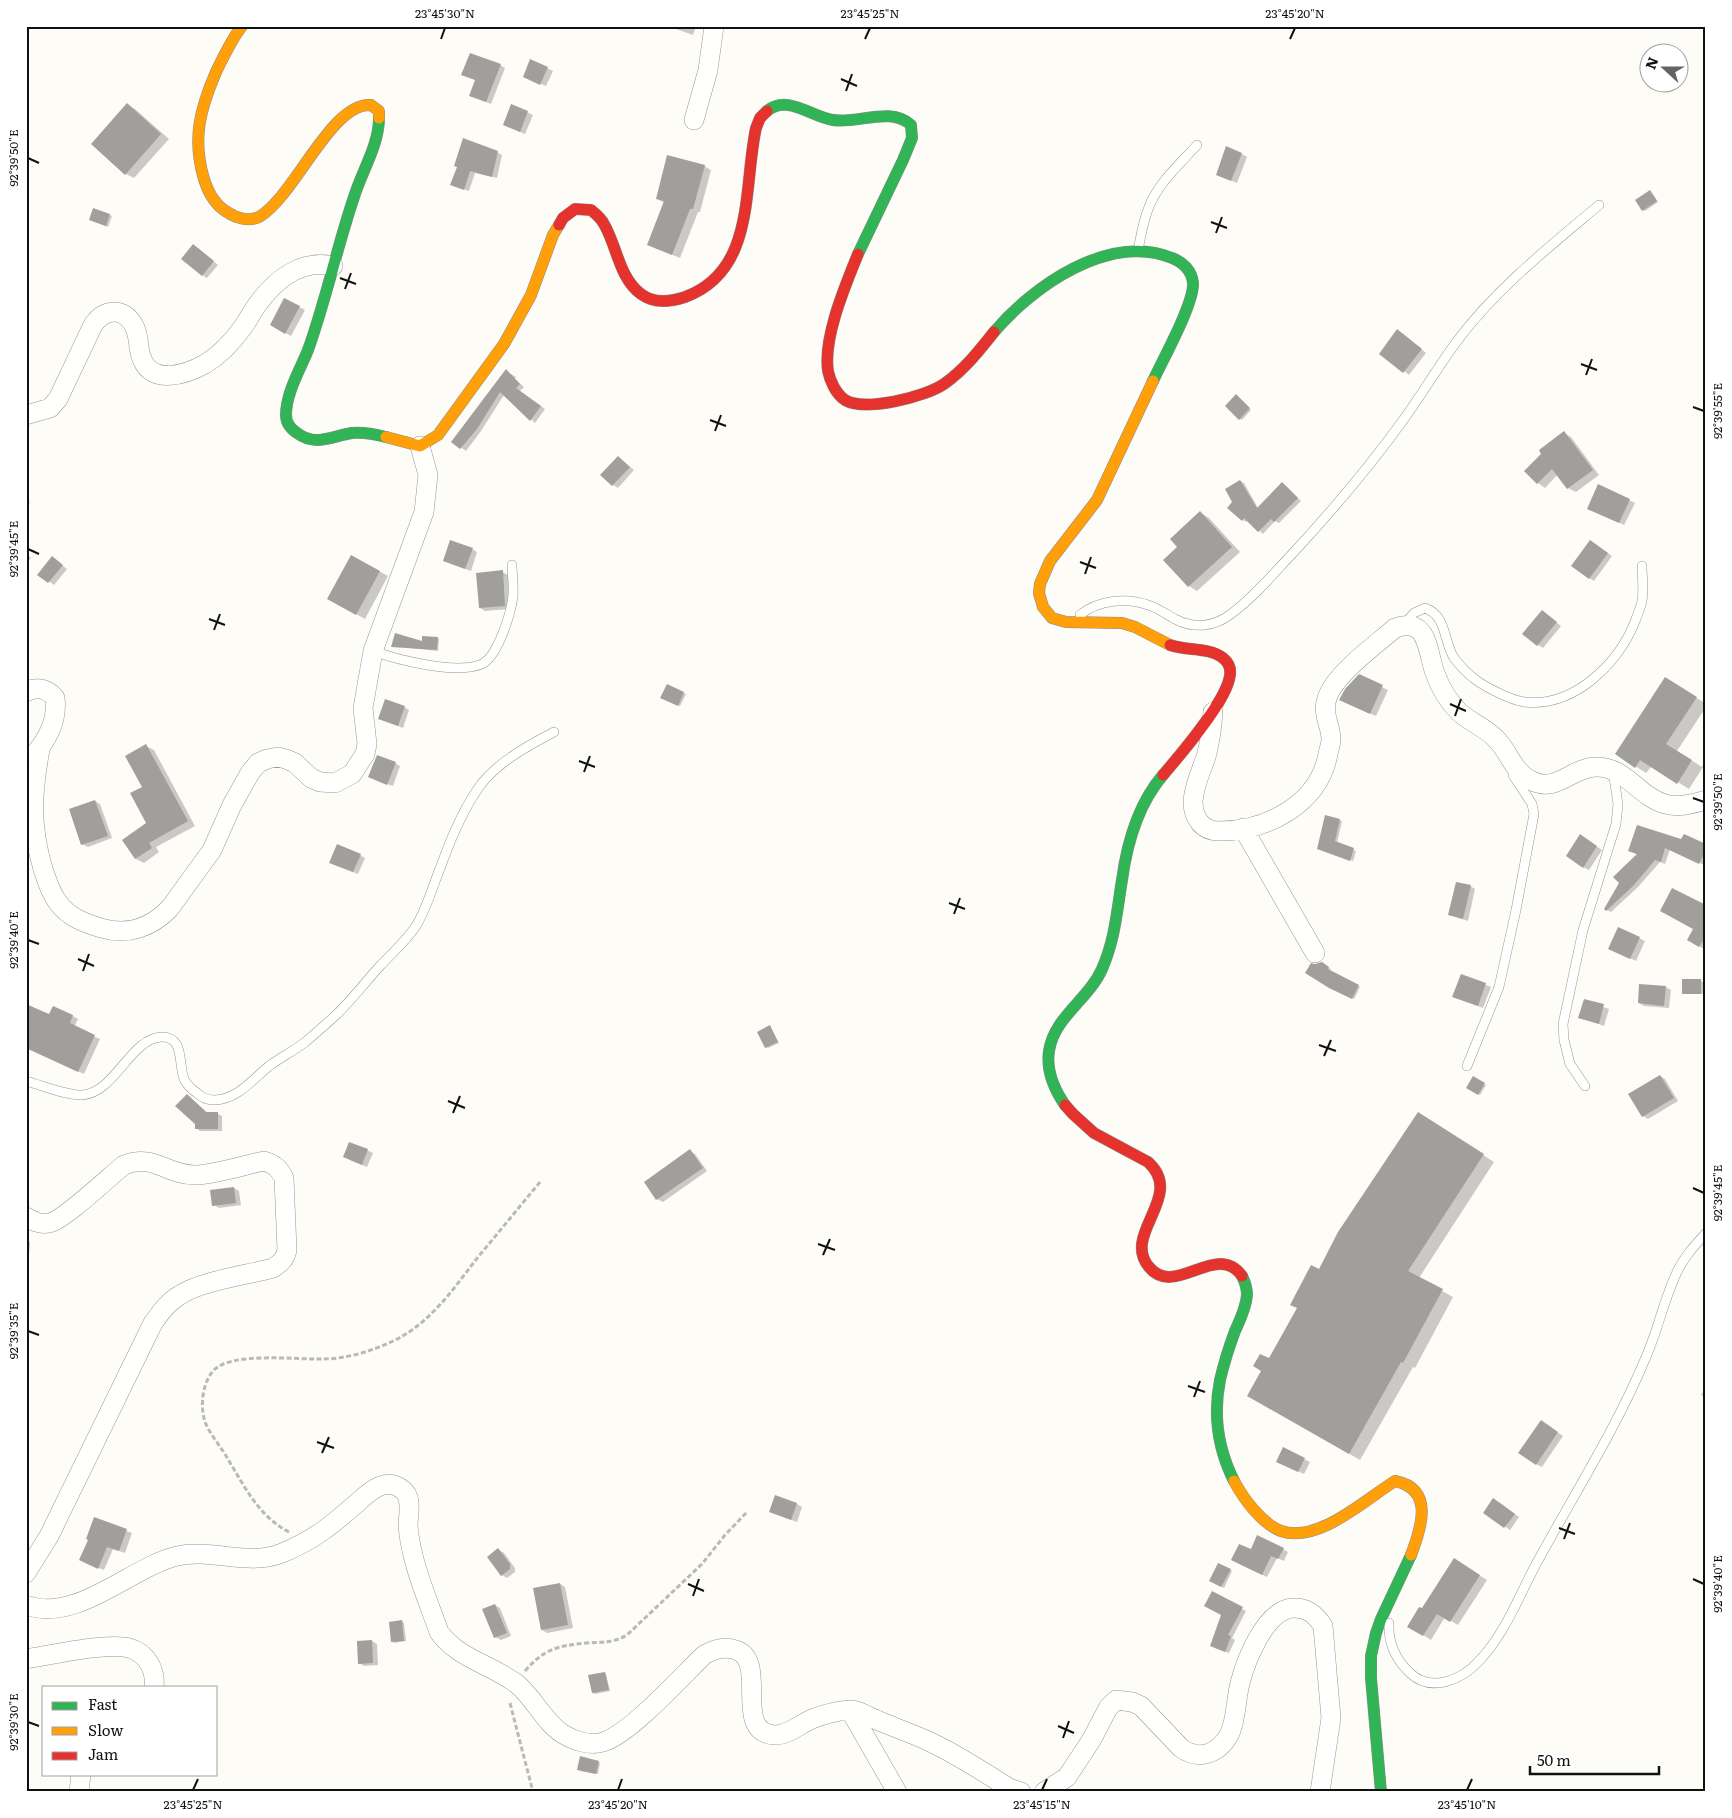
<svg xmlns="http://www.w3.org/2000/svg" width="1732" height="1818" font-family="Literata,serif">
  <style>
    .shadow { fill: #0003 }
    .building { fill: #a19f9c }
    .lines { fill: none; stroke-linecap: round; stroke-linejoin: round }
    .lane-casing { stroke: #979795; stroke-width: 10 }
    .street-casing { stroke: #979795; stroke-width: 20 }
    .fast-casing { stroke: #8e8d8b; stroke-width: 12 }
    .slow-casing { stroke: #8e8d8b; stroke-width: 12 }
    .jam-casing { stroke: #8e8d8b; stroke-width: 12 }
    .path { stroke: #b9b9b8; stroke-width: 3; stroke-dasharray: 5 2.5; stroke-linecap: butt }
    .lane { stroke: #fffffe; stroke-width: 9 }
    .street { stroke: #fffffe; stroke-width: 19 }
    .fast { stroke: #30b455; stroke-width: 11 }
    .slow { stroke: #ff9f0a; stroke-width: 11 }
    .jam { stroke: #e5322d; stroke-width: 11 }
    .ticks { fill: none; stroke: #111; stroke-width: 2 }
    .neatline { fill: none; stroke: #111; stroke-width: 2 }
    .ticks-label { font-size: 12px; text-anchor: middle; fill: #111 }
  </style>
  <rect width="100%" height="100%" fill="#fdfcf7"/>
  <path class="shadow" d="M674 26H696L693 35 676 29Z
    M500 65 505 68 491 104 476 98V80Z
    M547 68 553 71 546 86 530 80Z
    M127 105 135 109 169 139 134 178 126 174Z
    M527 112 533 115 525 134 504 125Z
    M497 152 502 155 497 178 475 173 469 191 457 187 458 167Z
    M1242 154 1247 157 1237 183 1222 177Z
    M704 166 711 170 700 212H698L680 258 656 248 665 203 657 199Z
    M1652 193 1658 202 1645 211 1643 210Z
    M94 209 112 216 108 227 92 221Z
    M198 248 218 265 207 278 202 275Z
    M285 299 305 310 291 336 271 325Z
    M1403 334 1426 353 1409 375 1380 353Z
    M506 371 516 377 515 379 524 387 520 391 545 409 535 423 504 395 481 431 466 451 453 442Z
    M1238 397 1251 410 1242 420 1240 419Z
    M1564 433 1571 437 1599 475 1576 492 1568 488 1558 474 1545 488 1538 483Z
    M619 458 634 470 618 488 613 485Z
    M1240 481 1244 483 1258 508 1286 486 1301 501 1279 523 1275 521 1263 534 1248 520 1246 522 1243 520 1234 502Z
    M1599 486 1635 503 1624 525 1594 511Z
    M26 499 30 502 26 507Z
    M1201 513 1209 518 1240 552 1197 591 1189 586 1179 547Z
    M1595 544 1612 556 1594 581 1589 578Z
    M472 549 477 552 471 571 450 563Z
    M26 554 31 558 26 564Z
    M351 556 388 576 365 619 329 599Z
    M57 561 67 569 54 585 39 574Z
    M502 572 508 575 509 609 485 611 480 608Z
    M1542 611 1561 626 1543 648 1538 645Z
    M437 638 439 639 438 651 392 646 423 643Z
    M1359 676 1388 690 1376 716 1345 702Z
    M667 685 686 694 680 706 662 697Z
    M1677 685 1706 704V707L1677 751 1702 767 1706 758V768L1703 767 1689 789 1652 766 1646 773 1635 766Z
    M404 707 409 710 403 728 380 719Z
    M146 746 154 750 195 826 156 847 159 852 144 863 136 859 124 840 148 824 143 787Z
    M395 763 400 766 393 786 375 780Z
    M95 801 100 804 112 838 88 847 82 844Z
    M1326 816 1342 821 1337 843 1356 851 1353 861 1321 850Z
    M1586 839 1602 850 1589 870 1583 867Z
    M1682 841 1706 845V861L1704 865 1670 849 1665 864 1660 862 1638 887 1611 912 1605 909 1638 855 1630 851Z
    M360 855 365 858 358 874 335 865Z
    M1470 886 1475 889 1468 921 1450 915Z
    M1706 907V950L1688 940Z
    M1639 938 1645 941 1636 961 1615 951Z
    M1322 963 1331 969 1329 971 1360 987 1354 999 1332 989Z
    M1461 975 1491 987 1483 1008 1459 999Z
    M1701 981 1703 982V994L1683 993Z
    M1666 987 1671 990 1669 1008 1644 1006 1639 1003Z
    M1585 1000 1609 1009 1604 1026 1580 1017Z
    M26 1005 50 1016 53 1008 73 1016 78 1019 74 1027 100 1039 84 1074 26 1048Z
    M770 1027 779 1043 768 1048 766 1047Z
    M1660 1076 1665 1079 1678 1101 1648 1119 1643 1116Z
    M1473 1078 1486 1085 1480 1095 1467 1088Z
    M187 1095 208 1113 218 1114 222 1116V1131H200L196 1128Z
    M1429 1120 1494 1162 1419 1278 1453 1297 1415 1368 1413 1367 1360 1460 1249 1396 1319 1271Z
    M367 1150 373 1153 367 1167 350 1160Z
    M690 1151 695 1154 707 1171 663 1202 657 1199 645 1182Z
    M234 1188 239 1191 241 1205 219 1208 214 1205Z
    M26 1241 30 1242 29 1254H26Z
    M1706 1388V1398L1701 1395Z
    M1546 1424 1563 1436 1542 1467 1536 1464Z
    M1283 1449 1310 1462 1304 1474 1282 1464Z
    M1499 1502 1519 1517 1510 1530 1485 1512Z
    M797 1504 802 1507 797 1522 771 1512Z
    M94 1519 132 1533 125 1553 113 1549 104 1570 86 1563Z
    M1283 1549 1288 1552 1284 1561 1277 1558 1267 1577 1238 1563 1251 1551Z
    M499 1550 504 1553 515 1568V1572L507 1578 502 1575Z
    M1219 1564 1232 1571 1224 1588 1210 1580Z
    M1462 1564 1487 1580 1458 1625 1445 1617 1431 1640 1409 1626Z
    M560 1584 565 1587 573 1628 547 1633 542 1630Z
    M1212 1593 1246 1611 1232 1638 1235 1640 1229 1653 1215 1648 1223 1615Z
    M495 1605 500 1608 511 1636 501 1640 495 1637Z
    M402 1621 404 1623 406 1641 394 1643 392 1641Z
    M372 1641 377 1644 378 1665 364 1666 359 1663 358 1642Z
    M604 1673 606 1674 610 1691 595 1694 593 1693Z
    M598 1762 600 1763 598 1774 581 1771Z"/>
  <path class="building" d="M470 53 501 64 486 102 469 96 475 80 461 75Z
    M530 59 548 67 540 85 523 77Z
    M127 103 161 134 125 175 91 144Z
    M511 104 528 111 520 132 503 125Z
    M463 138 498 151 492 177 470 171 464 190 450 185 457 167 454 166Z
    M1226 146 1242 153 1231 181 1216 175Z
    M667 155 705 165 693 209H690L672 255 647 245 664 201 656 199Z
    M1650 190 1657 201 1642 211 1635 200Z
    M93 208 110 214 106 226 89 220Z
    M193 244 214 261 202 276 181 259Z
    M284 298 300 306 285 334 270 325Z
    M1397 329 1422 349 1403 373 1379 354Z
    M506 369 520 384 516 388 541 406 530 421 500 392 477 429 460 449 451 442Z
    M1236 394 1250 408 1239 420 1225 406Z
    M1564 431 1593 470 1567 489 1552 469 1537 484 1524 471 1541 454 1539 450Z
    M618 456 630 467 612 486 600 475Z
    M1240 480 1257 508 1282 482 1298 498 1274 522 1271 519 1258 532 1244 518 1242 521 1227 508 1232 502 1225 489Z
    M1598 484 1630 499 1619 523 1587 509Z
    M1200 511 1232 547 1188 587 1163 560 1177 547 1170 539Z
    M450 540 473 548 465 569 443 561Z
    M1590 540 1608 553 1589 579 1571 566Z
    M351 555 380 571 356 615 327 599Z
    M52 556 63 565 48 583 37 575Z
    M503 570 505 606 479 608 476 573Z
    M1542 610 1557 622 1537 646 1522 634Z
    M395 633 422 641V636L438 637 437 650 391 647Z
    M1359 674 1383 685 1370 714 1339 700 1345 689Z
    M1665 677 1697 697 1666 744 1692 760 1677 784 1640 760 1635 768 1615 754Z
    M667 684 684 692 678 706 660 698Z
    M385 699 405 706 398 726 378 719Z
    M146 744 188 821 149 843 152 848 135 859 122 840 146 823 130 793 142 787 125 756Z
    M377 755 396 762 387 785 368 777Z
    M95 800 108 836 81 845 69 809Z
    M1325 815 1340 819 1335 841 1354 848 1350 861 1317 849Z
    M1637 825 1681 839 1684 834 1706 844V850L1699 864 1665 848 1661 862 1655 860 1634 885 1606 911 1604 909 1619 883 1613 877 1637 854 1628 851Z
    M1580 834 1597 846 1583 868 1566 856Z
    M337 844 361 854 353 872 329 863Z
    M1456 882 1471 885 1463 919 1448 915Z
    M1672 888 1706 905V936L1699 947 1687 940 1693 929 1660 911Z
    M1618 927 1640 937 1630 959 1608 949Z
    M1322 962 1329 967 1328 969 1359 985 1352 999 1329 988 1305 973 1311 963 1315 964Z
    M1461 974 1486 983 1478 1006 1452 997Z
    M1682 979H1701V994H1682Z
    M1639 984 1666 986 1664 1006 1638 1003Z
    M1584 999 1604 1004 1599 1024 1578 1018Z
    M26 1004 49 1014 53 1006 73 1015 70 1023 95 1035 78 1072 26 1048Z
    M770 1025 778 1042 765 1048 757 1032Z
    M1660 1075 1674 1098 1642 1117 1628 1094Z
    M1473 1076 1485 1083 1478 1095 1466 1088Z
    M187 1094 206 1112H218V1129H195V1124L175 1106Z
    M1418 1112 1484 1154 1408 1271 1443 1289 1403 1363 1401 1362 1349 1454 1247 1396 1261 1371 1253 1366 1260 1354 1269 1358 1297 1308 1290 1305 1311 1265 1319 1269 1338 1232Z
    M349 1142 368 1149 362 1165 343 1157Z
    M690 1149 703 1168 656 1200 644 1182Z
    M234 1187 236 1203 212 1206 210 1190Z
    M1541 1420 1558 1432 1536 1465 1518 1453Z
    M1283 1447 1305 1458 1298 1472 1276 1462Z
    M775 1495 797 1503 791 1520 769 1512Z
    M1493 1498 1515 1514 1504 1528 1483 1513Z
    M94 1517 127 1529 119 1551 107 1547 98 1569 79 1560 88 1540 86 1539Z
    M1257 1535 1284 1548 1278 1559 1271 1556 1262 1575 1231 1560 1239 1544 1251 1549Z
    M498 1548 510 1564V1569L501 1576 487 1557Z
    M1454 1558 1480 1575 1450 1622 1437 1614 1423 1636 1407 1627 1419 1607 1422 1608Z
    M1218 1563 1231 1569 1221 1587 1209 1581Z
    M560 1583 568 1625 541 1630 533 1588Z
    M1212 1591 1243 1607 1228 1635 1231 1636 1225 1652 1210 1646 1221 1615 1204 1606Z
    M495 1604 507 1633 494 1638 482 1609Z
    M402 1620 404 1641 391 1642 389 1622Z
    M372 1640 373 1663 358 1664 357 1641Z
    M605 1672 609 1690 592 1693 588 1675Z
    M580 1756 599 1761 596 1774 577 1770Z"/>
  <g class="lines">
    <g class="lane-casing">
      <path id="lane" d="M1138 250C1141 236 1143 221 1149 207 1158 183 1180 164 1197 145
        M1080 615C1098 600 1127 597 1148 605 1158 608 1166 614 1175 619 1194 629 1214 627 1231 614 1254 597 1273 574 1293 553 1332 511 1370 466 1404 419 1422 394 1438 367 1457 341 1496 289 1549 247 1599 205
        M1405 624 1414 613 1425 608C1447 616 1443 640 1454 658 1460 666 1468 674 1476 680 1487 688 1511 700 1524 702 1575 708 1620 662 1636 619 1638 613 1641 607 1642 601 1644 590 1642 577 1642 566
        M373 651C398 660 457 675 482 664 498 656 511 613 513 596 514 586 512 575 512 565
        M1467 1066 1499 987 1516 910 1534 814 1532 804 1513 775
        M26 1081C44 1086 64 1095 82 1095 115 1093 130 1039 161 1037 185 1036 178 1064 184 1079 187 1085 191 1089 197 1093 201 1097 208 1100 214 1100 237 1100 253 1079 269 1066 280 1058 293 1051 304 1043 315 1034 326 1024 336 1015 352 1000 365 982 380 966 392 953 406 941 416 926 427 908 433 885 441 866 451 838 464 807 482 783 500 761 529 745 554 732
        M1585 1086 1570 1064 1564 1040 1563 1024 1583 930 1616 824 1618 804 1613 771
        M1389 1623C1388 1643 1395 1659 1410 1673 1431 1693 1462 1680 1479 1661 1507 1632 1520 1592 1540 1557 1576 1491 1617 1427 1646 1357 1658 1330 1664 1299 1677 1272 1684 1257 1695 1245 1706 1233"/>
    </g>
    <g class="street-casing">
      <path id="street" d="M694 120 708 70 714 26
        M26 415 50 408 58 399 93 325C104 309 124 306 134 326 140 336 137 348 142 359 152 386 187 374 205 364 220 355 233 341 243 327 248 320 252 312 257 305 275 280 301 259 333 266
        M26 692C37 686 48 689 55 698 58 722 47 741 31 758
        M1213 712C1212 728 1210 742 1206 757 1201 771 1194 786 1193 801 1193 818 1202 831 1219 831 1267 831 1319 804 1328 754 1329 749 1331 744 1331 739 1331 727 1323 715 1326 702 1331 676 1376 645 1395 628 1429 616 1427 652 1435 673 1440 687 1448 701 1459 712 1471 723 1487 728 1498 741 1510 754 1514 773 1532 781 1557 793 1572 767 1596 767 1625 766 1639 797 1665 804 1678 808 1693 804 1706 800
        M40 749C32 795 30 824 43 869 47 881 51 894 59 904 70 918 85 923 101 928 128 936 152 927 170 908L212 850 232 805 250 773 258 763 267 759 278 757 286 759 295 763 311 778 320 782 335 783 352 774 365 754 367 744 363 708 373 651 424 512 428 475 420 446
        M1243 828 1315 953
        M26 1217C33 1221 40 1225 49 1223 63 1221 110 1176 124 1165 154 1153 166 1175 195 1175 212 1175 245 1165 264 1161 274 1164 279 1168 284 1178L287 1250C285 1259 281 1263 273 1268 247 1275 201 1281 180 1295 168 1302 161 1312 153 1323L49 1536 26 1573
        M26 1605C76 1624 131 1567 177 1556 212 1548 248 1567 282 1553 314 1540 332 1525 357 1503 370 1491 386 1476 403 1490 413 1498 408 1515 408 1526 411 1562 427 1598 439 1632 457 1658 492 1665 517 1684 534 1698 545 1723 563 1734 574 1741 590 1746 603 1742 630 1734 682 1676 704 1655 715 1649 724 1646 736 1650 769 1661 732 1732 774 1735 787 1736 800 1724 812 1719 822 1715 838 1711 849 1710 857 1709 869 1717 877 1720 893 1727 910 1733 926 1740 955 1753 982 1771 1009 1788L1021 1792
        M26 1659C51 1655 107 1642 129 1648 147 1653 156 1670 154 1687
        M850 1710 897 1792
        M79 1792 81 1774
        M1044 1792 1067 1777 1092 1739 1108 1708 1116 1700 1132 1702 1141 1706 1181 1748C1199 1761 1218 1754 1229 1735 1236 1722 1236 1699 1240 1683 1246 1660 1265 1611 1292 1608 1307 1607 1315 1614 1323 1626L1331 1718 1320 1792"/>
    </g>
    <g class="fast-casing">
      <path id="fast" d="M767 111C788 94 811 117 833 120 858 124 891 106 911 125L912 138 903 160 858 254
        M379 118C379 145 362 171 354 197 337 247 326 300 308 350 300 370 286 393 286 415 286 423 291 429 297 433 316 447 332 436 352 433 363 432 374 434 386 437
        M994 332C1032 287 1109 232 1172 258 1183 262 1192 271 1193 283 1194 304 1163 359 1153 381
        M1065 1105C1054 1089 1046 1071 1049 1051 1054 1017 1089 999 1102 969 1115 940 1117 910 1122 880 1127 843 1139 803 1163 775
        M1234 1481C1218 1449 1213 1415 1220 1380 1224 1363 1229 1347 1235 1331 1240 1320 1246 1308 1247 1295 1247 1288 1245 1282 1242 1276
        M1381 1792 1371 1678V1656L1376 1633 1381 1619 1411 1555"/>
    </g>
    <g class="slow-casing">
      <path id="slow" d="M242 26C231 40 224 56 216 72 200 109 192 139 204 179 208 192 215 205 227 212 236 218 249 222 259 217 295 196 331 102 371 105L379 111V118
        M1153 381 1097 500 1050 561 1040 584 1039 593 1043 607 1052 618 1066 622 1122 623 1135 627 1170 645
        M386 437 420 446 438 435 504 344 531 295 553 235 559 225
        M1234 1481C1240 1492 1246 1501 1254 1510 1261 1518 1270 1527 1281 1531 1318 1544 1366 1499 1395 1481 1435 1489 1421 1529 1411 1555"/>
    </g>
    <g class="jam-casing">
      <path id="jam" d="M559 225 563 218 575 209 591 210C596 214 601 218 604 224 617 246 619 278 641 294 654 304 670 302 685 297 756 271 743 188 756 128L760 118 767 111
        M858 254C846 284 823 337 828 371 830 381 836 394 845 400 865 412 925 397 944 384 964 370 979 351 994 332
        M1163 775C1181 754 1227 701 1230 675 1231 668 1228 662 1223 658 1209 647 1187 651 1170 645
        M1065 1105 1073 1114 1094 1133 1148 1162C1186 1196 1121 1234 1149 1267 1175 1299 1217 1240 1242 1276"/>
    </g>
    <path class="path" d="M289 1532C256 1515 242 1481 223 1451 217 1442 209 1432 205 1422 200 1407 202 1384 213 1371 230 1351 298 1360 323 1359 346 1359 372 1351 393 1341 430 1324 454 1288 478 1257 499 1232 520 1206 541 1181
      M525 1671C544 1649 557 1646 586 1643 601 1642 614 1643 627 1635L702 1564 725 1535 747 1512
      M510 1703 533 1792"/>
    <use href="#lane" class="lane"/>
    <use href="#street" class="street"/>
    <use href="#fast" class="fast"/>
    <use href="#slow" class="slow"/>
    <use href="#jam" class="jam"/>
  </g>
  <path class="ticks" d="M441 39 445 28M865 39 870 28M1290 39 1295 28M841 79 857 86M846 91 852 74M28 158 39 163M1211 222 1227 228M1216 233 1222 217M340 278 356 284M345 289 351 273M1581 364 1597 370M1586 375 1592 359M1693 407 1704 411M710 420 726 426M715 431 721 415M28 549 39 554M1080 562 1096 568M1085 574 1091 557M209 619 225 625M214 630 220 614M1450 704 1466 711M1455 716 1461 699M579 761 595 767M584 772 590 756M1693 798 1704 802M949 903 965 909M954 914 960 898M28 940 39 944M78 959 94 966M83 971 89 954M1319 1045 1336 1051M1324 1056 1331 1040M448 1101 465 1108M453 1113 460 1096M1693 1188 1704 1193M818 1244 835 1250M823 1255 830 1239M28 1331 39 1335M1188 1386 1205 1392M1194 1397 1200 1381M317 1442 334 1448M322 1453 329 1437M1559 1528 1575 1534M1564 1539 1570 1523M1693 1579 1704 1584M688 1584 704 1591M693 1596 699 1579M28 1722 39 1726M1058 1726 1074 1733M1063 1738 1069 1721M193 1790 198 1779M618 1790 622 1779M1042 1790 1047 1779M1467 1790 1472 1779"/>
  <rect width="1732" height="1818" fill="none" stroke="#ffffff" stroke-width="55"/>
  <rect x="42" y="1686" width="175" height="90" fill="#ffffff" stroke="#a0a0a0"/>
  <rect x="52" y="1702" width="25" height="8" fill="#30b455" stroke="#a0a0a0"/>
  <text x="88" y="1710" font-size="15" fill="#111111">Fast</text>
  <rect x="52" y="1727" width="25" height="8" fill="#ff9f0a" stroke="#a0a0a0"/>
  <text x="88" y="1736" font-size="15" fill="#111111">Slow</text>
  <rect x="52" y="1752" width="25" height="8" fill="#e5322d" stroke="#a0a0a0"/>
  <text x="88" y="1760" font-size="15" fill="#111111">Jam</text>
  <g transform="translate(1664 68) rotate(291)"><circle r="24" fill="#ffffff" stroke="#a0a0a0"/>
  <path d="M0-4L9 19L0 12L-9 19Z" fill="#646362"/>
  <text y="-8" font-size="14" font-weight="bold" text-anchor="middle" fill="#111111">N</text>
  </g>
  <path d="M1530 1766v8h129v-8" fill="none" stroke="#111111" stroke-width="2.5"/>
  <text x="1537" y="1766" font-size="15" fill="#111111" stroke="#ffffff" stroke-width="4" paint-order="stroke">50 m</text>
  <rect x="28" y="28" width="1676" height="1762" class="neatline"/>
  <g class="ticks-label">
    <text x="445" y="18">23°45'30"N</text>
    <text x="870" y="18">23°45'25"N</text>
    <text x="1295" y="18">23°45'20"N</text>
    <text transform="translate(14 158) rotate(-90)" y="4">92°39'50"E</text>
    <text transform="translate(1718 411) rotate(-90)" y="4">92°39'55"E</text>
    <text transform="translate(14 549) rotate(-90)" y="4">92°39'45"E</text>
    <text transform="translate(1718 802) rotate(-90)" y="4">92°39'50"E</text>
    <text transform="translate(14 940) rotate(-90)" y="4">92°39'40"E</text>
    <text transform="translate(1718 1193) rotate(-90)" y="4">92°39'45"E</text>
    <text transform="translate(14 1331) rotate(-90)" y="4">92°39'35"E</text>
    <text transform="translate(1718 1584) rotate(-90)" y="4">92°39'40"E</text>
    <text transform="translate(14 1722) rotate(-90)" y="4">92°39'30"E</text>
    <text x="193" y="1809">23°45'25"N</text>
    <text x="618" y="1809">23°45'20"N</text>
    <text x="1042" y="1809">23°45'15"N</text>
    <text x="1467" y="1809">23°45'10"N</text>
  </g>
</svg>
